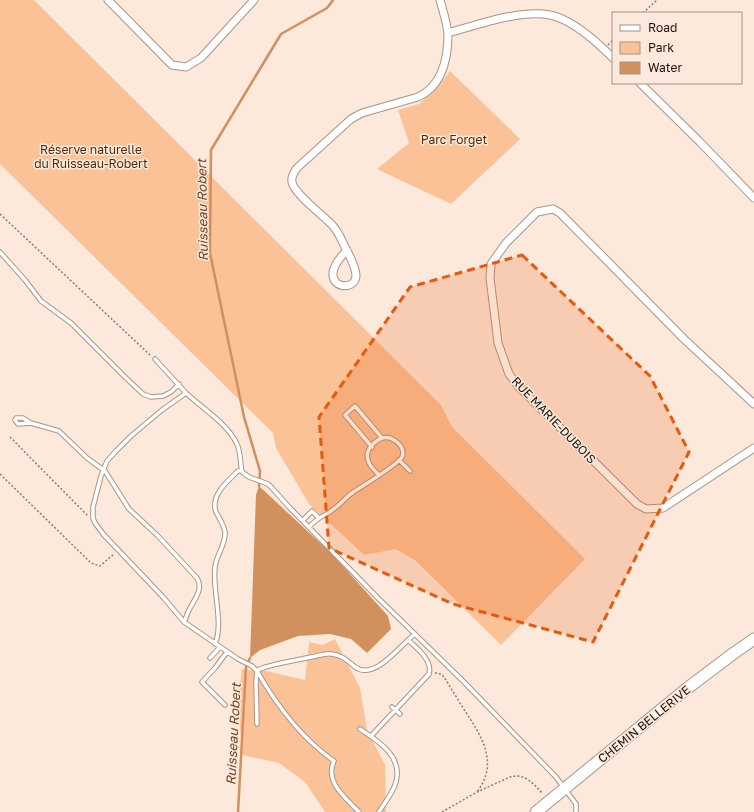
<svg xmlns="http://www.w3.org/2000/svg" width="754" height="812" font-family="'Golos Text',sans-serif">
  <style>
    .green { fill: #fbc298 }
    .water { fill: #d1905e }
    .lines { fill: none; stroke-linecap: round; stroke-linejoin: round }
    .stream { stroke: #d1905e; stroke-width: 2.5 }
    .lane-casing { stroke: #aa9484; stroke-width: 5.5 }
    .street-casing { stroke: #aa9484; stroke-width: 9 }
    .secondary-casing { stroke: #aa9484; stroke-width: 13 }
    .path { stroke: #8a7c73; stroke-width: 1.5; stroke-dasharray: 2 2; stroke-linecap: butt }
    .lane { stroke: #fff; stroke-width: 3.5 }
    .street { stroke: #fff; stroke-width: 7 }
    .secondary { stroke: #fff; stroke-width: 11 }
    .marked { fill: #e8590c; fill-opacity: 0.2; stroke: #e8590c; stroke-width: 3; stroke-dasharray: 8 5; stroke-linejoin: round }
    .labels { text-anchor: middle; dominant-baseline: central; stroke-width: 3; stroke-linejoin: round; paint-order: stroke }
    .park-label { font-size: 12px; fill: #522800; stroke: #fce9dc }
    .street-label { font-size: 12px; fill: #1c140e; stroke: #fce9dc }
    .water-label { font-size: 13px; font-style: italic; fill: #724520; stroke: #fce9dc }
  </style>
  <rect width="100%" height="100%" fill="#fce9dc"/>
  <path class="green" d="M0 0H34L441 405 452 427 585 559 501 645 416 561 396 549 364 555 309 504 276 448 273 433 0 164Z
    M450 71 520 139 451 204 377 169 409 143 398 110 419 104 438 87Z
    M335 639 360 688 367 730 385 765 386 812H325L305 782 279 763 242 755 238 701 242 669 266 671 305 680 309 642 323 645Z"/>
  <path class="water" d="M259 486 331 553 388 616 391 629 367 653 351 639 330 634 298 636 260 650 250 658 256 495Z"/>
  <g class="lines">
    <path class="stream" d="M259 486 260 471 244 417 210 253 211 150 281 34 327 8 333 0
      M238 812 246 667 250 658"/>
    <g class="lane-casing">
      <path id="lane" d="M0 252 25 280 41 301 71 323 126 378 143 394 151 397 163 396 171 392 179 384
        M155 359 186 393
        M31 423 18 424 15 420 16 418H23L31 423 59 431 87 458 105 471 129 509 157 535 197 578C204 589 194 600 189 610 187 614 186 618 184 622
        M372 447 345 415 355 406 382 438
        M399 460 410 471
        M303 520 312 511 319 518
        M309 527C313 523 316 520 321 517 324 515 328 514 331 511 339 506 345 498 352 493 362 486 398 465 402 457 406 448 397 441 390 438 379 435 364 449 368 460 369 466 375 471 379 475
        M215 644C224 623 212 590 215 567 216 556 226 544 225 532 224 525 219 518 216 512 210 495 228 481 238 471L241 470
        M210 658 220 647
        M225 705 202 682 215 668 227 652
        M392 707 400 714
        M257 724 256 683 257 671 260 669C276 663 294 661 311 657 318 656 325 653 332 654 342 655 348 661 355 667 373 680 396 651 408 640
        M360 729C378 741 403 756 396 782 393 793 385 802 379 812
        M371 736 429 674C433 661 417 648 408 640L415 634
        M359 812C346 798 324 782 334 761 301 738 277 706 257 671L252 666 238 659 184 622 163 597 104 535 95 523 93 518V507L101 476 107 461 116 451 131 436 162 410 186 393C203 409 227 423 237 444 241 453 240 463 242 472L249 477 268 484 272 488 289 507 378 598 464 682 556 777 576 804V812"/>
    </g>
    <g class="street-casing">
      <path id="street" d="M108 0 172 65 186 67 201 58 254 0
        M448 33C477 25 521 9 550 15 571 19 598 43 613 58
        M640 83 700 142 754 198
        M347 250C341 257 332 266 333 276 335 289 355 289 356 276 356 266 348 253 344 245 341 238 338 232 333 226 324 216 294 194 292 182 291 177 294 172 297 168L351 119 362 113 418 97C442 86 448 59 448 34 447 23 443 11 440 0
        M754 404 684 339 560 213 553 209 537 212 506 243 491 264 490 278 498 343 509 374 519 387 637 504 646 509 663 508 754 448"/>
    </g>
    <g class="secondary-casing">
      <path id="secondary" d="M536 812 685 690 734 653 754 639"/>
    </g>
    <path class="path" d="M643 13 657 0
      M608 45 613 40
      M0 214 150 355
      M10 437 88 516
      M0 474 91 563 100 566 114 554
      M435 673 441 674 444 677C451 688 458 700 465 711 482 737 499 763 477 792
      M442 812 477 792 510 777C525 773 533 783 543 794"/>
    <use href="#lane" class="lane"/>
    <use href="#street" class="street"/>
    <use href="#secondary" class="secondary"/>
  </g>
  <path class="marked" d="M522 255 650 376 689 452 593 642 453 604 329 548 319 417 410 287Z"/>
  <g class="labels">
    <g class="park-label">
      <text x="454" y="139">Parc Forget</text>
      <text x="91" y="149">Réserve naturelle<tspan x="91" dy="14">du Ruisseau-Robert</tspan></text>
    </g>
    <g class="street-label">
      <text transform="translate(554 420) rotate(46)">RUE MARIE-DUBOIS</text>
      <text transform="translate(644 724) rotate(-39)">CHEMIN BELLERIVE</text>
    </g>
    <g class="water-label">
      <text transform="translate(202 210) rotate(-91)">Ruisseau Robert</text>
      <text transform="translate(233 734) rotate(-87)">Ruisseau Robert</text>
    </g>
  </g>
  <rect x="612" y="12" width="130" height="72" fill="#fce9dc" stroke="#a2948a"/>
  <rect x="620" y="25" width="20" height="6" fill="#ffffff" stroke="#a2948a"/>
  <text x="648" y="32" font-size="12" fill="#1c140e">Road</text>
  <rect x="620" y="42" width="20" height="12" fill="#fbc298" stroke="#a2948a"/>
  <text x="648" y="52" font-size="12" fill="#1c140e">Park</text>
  <rect x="620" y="62" width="20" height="12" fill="#d1905e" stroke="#a2948a"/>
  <text x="648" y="72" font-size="12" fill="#1c140e">Water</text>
</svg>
